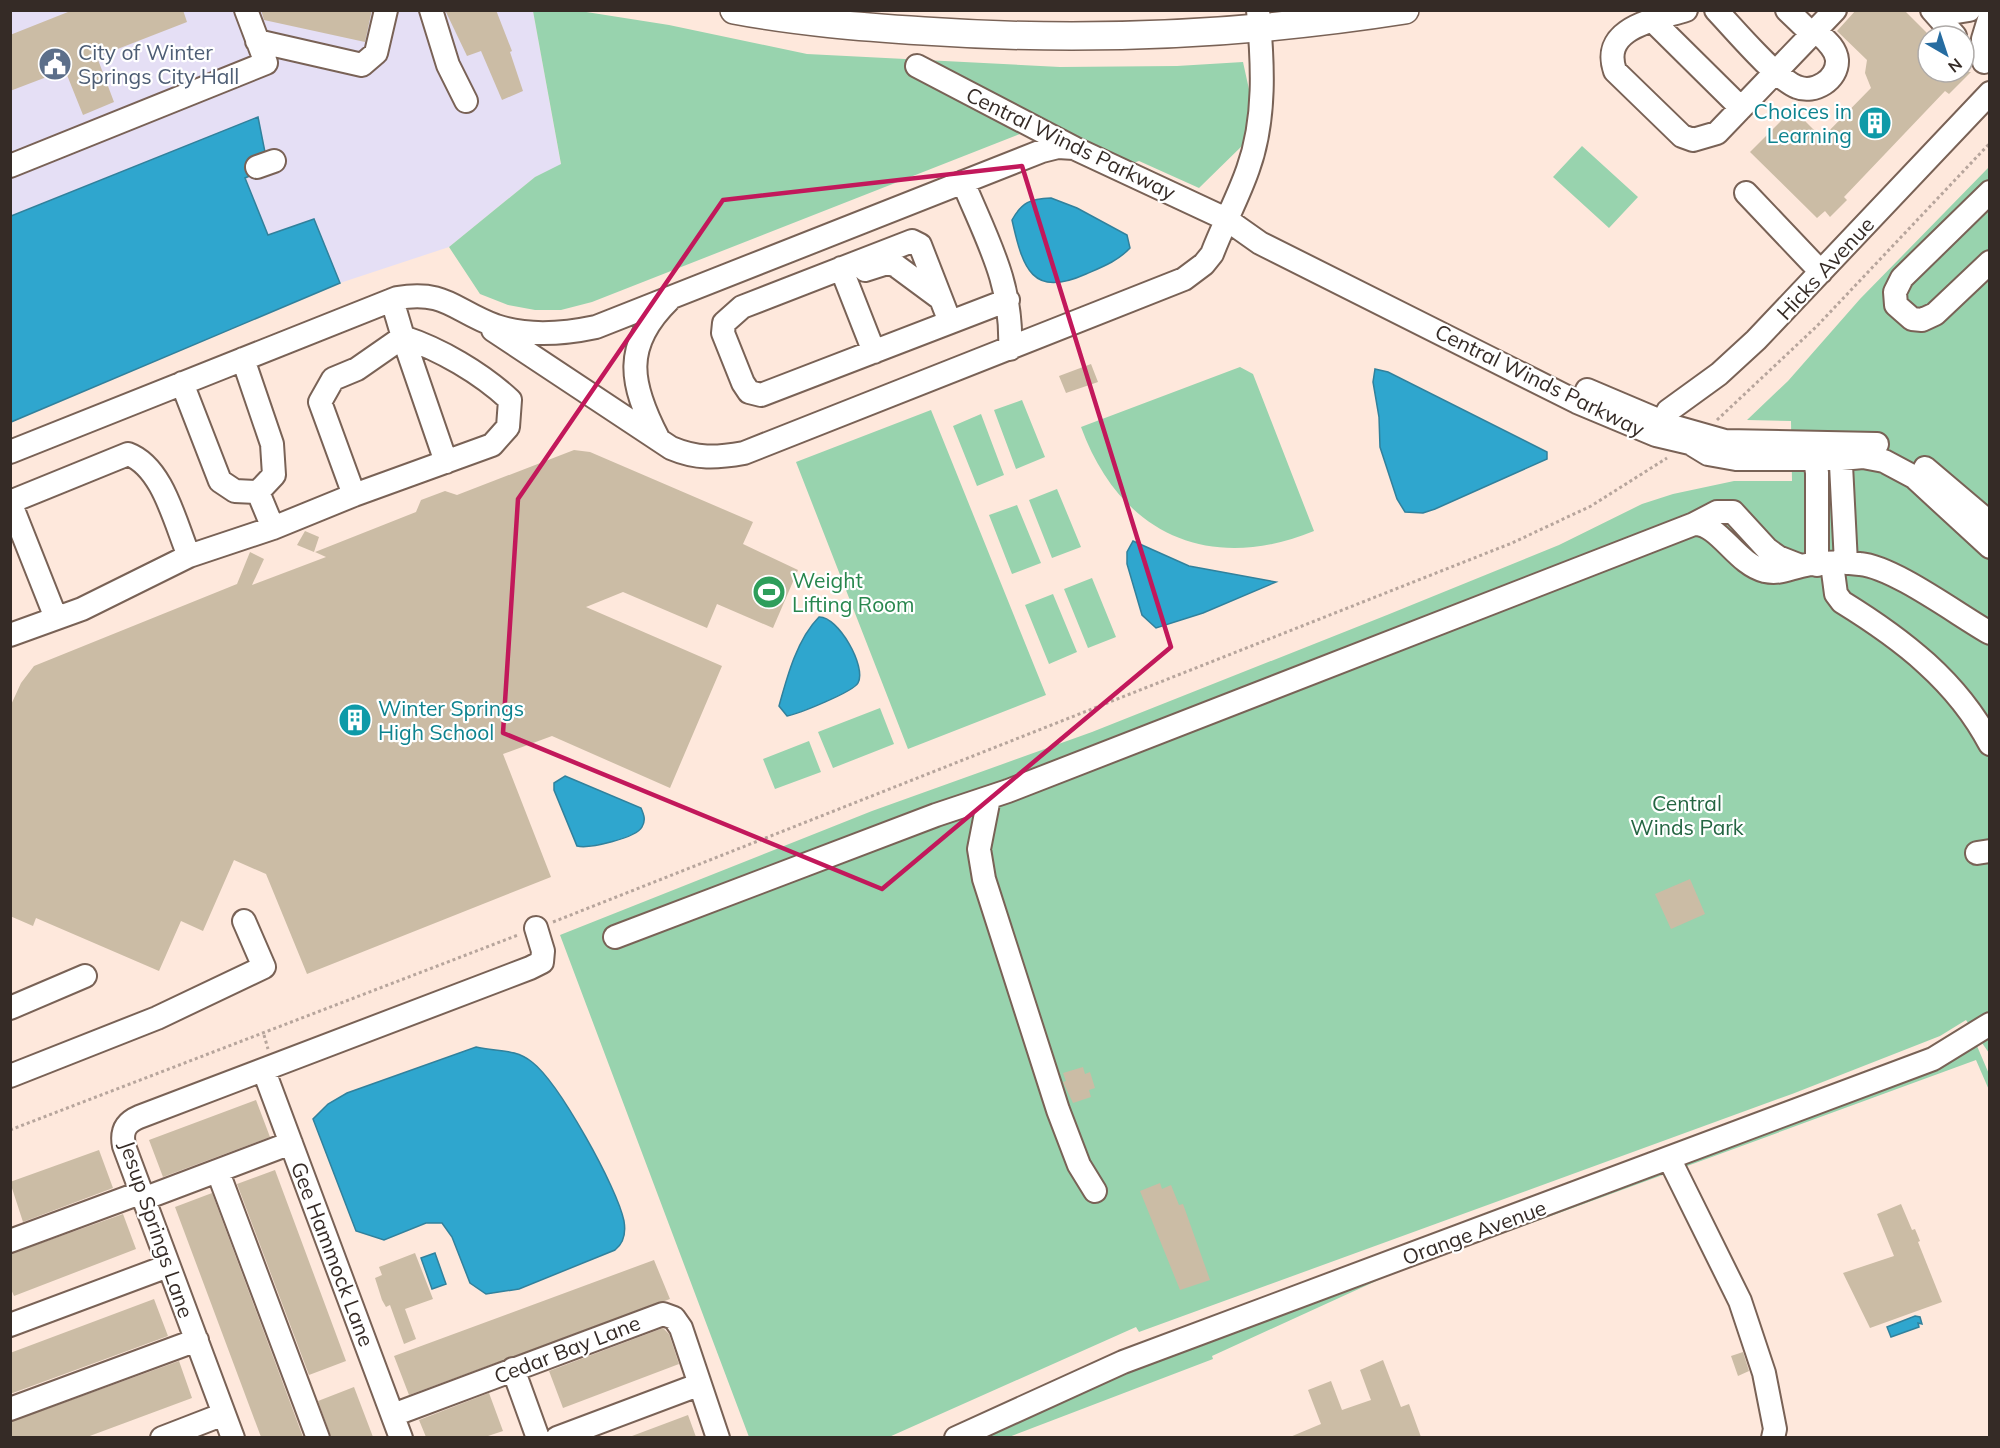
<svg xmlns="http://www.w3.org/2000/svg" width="2000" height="1448" font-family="Mulish,sans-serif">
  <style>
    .commercial { fill: #e5dff5 }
    .green { fill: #98d3ae }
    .water { fill: #2fa6ce; stroke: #31819c; stroke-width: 1.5 }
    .building { fill: #cbbca5 }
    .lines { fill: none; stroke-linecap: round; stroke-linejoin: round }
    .minor-casing { stroke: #796256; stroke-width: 26 }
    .major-casing { stroke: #796256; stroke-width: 30 }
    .path { stroke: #b7a59c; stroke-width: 3; stroke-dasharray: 3 3; stroke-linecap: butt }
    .minor { stroke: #fff; stroke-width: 22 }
    .major { stroke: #fff; stroke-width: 27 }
    .marked { fill: none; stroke: #c2185b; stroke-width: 4.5; stroke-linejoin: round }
    .labels { text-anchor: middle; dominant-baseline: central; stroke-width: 4.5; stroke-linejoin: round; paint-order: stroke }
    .service-label { font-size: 21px; fill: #4e5e75; stroke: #fff; text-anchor: start }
    .culture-label { font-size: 21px; fill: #0d838f; stroke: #fff; text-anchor: end }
    .street-label { font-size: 21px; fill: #352b26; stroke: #fff }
    .leisure-label { font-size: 21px; fill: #27864d; stroke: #fff; text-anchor: start }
    .park-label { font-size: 21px; fill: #246542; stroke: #fff }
  </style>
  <rect width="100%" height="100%" fill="#fee8dc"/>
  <path class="commercial" d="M11 11H533L561 165 535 177 449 247 340 283 314 219 268 235 245 177 266 157 258 117 11 216Z"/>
  <path class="green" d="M533 11H580L669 25 807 54 1060 67 1177 66 1243 62 1252 103 1246 142 1199 188 1139 161 1133 163 1085 146V140L1025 132 592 302 561 310H535L508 305 480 294 449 247 535 177 561 164Z
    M1582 146 1638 197 1609 228 1553 177Z
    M1989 167V1053L1966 1020 1940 1036 1792 1094 1139 1332 1136 1327 889 1437H749L560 935 872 811 1092 732 1387 615 1559 545 1642 504 1673 494 1734 481H1792L1791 421 1747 420 1788 381 1860 299Z
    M1240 367 1253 374 1314 531C1209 574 1120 534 1081 427Z
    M1022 400 1045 457 1016 469 994 410Z
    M931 410 1046 695 908 749 796 462Z
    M981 414 1004 475 977 486 953 426Z
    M1057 489 1081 547 1052 558 1029 500Z
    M1017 505 1041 563 1012 574 989 515Z
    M1092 578 1116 637 1088 648 1064 589Z
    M1053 594 1077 652 1049 664 1025 605Z
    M880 708 894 744 833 768 818 732Z
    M809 741 821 772 775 789 763 759Z
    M1977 1046 1989 1074V1090L1976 1060 1387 1276 1212 1356 1213 1359 1009 1437 981 1438 1128 1371 1868 1096 1938 1068Z"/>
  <path class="water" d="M258 117 266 157 257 173 245 178 268 235 314 219 340 283 11 422V216Z
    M1051 198 1077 208 1127 235 1130 248C1118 261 1102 267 1086 274 1032 298 1023 269 1012 220 1022 202 1030 199 1051 198Z
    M1375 369 1388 372 1541 449 1547 452V459L1435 509 1423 513 1405 512 1397 499 1380 447 1379 417 1373 382Z
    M1133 541 1189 566 1276 582 1203 613 1156 628 1142 615 1127 564V552Z
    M819 617C838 616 867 667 858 683 853 692 798 714 787 716L779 706C787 677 797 639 819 617Z
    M565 776 641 808C644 815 646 820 642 827 636 838 589 849 577 846L554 790V783Z
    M476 1047C496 1052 515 1048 532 1062 559 1083 617 1187 624 1221 626 1233 624 1243 615 1250L519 1289 486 1294 470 1283 452 1237 442 1223H426L384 1240 356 1231 313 1119 328 1104 347 1093Z
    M435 1253 446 1284 432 1289 421 1258Z
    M1915 1316 1920 1317 1922 1324 1918 1323 1919 1327 1891 1337 1887 1327Z"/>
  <path class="building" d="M73 10H183L187 22 97 57 114 102 83 115 65 70 10 91V35Z
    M261 10H372L365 42 264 20Z
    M445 10H496L512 51 510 52 523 91 502 100 481 51 467 56Z
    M1856 10H1904L1928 34V72H1971L1949 94 1945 91 1844 197 1847 200 1830 217 1825 211 1817 218 1750 152 1793 109 1822 138 1871 88 1865 73 1867 60 1837 31Z
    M1091 364 1098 382 1066 393 1059 376Z
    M574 450 590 452 753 522 743 544 798 570 773 628 717 604 707 628 623 592 586 607 722 666 670 788 552 736 503 754 551 877 307 974 266 874 234 860 203 931 181 921 159 971 36 918 33 926 10 916V707L21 683 34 666 237 584 250 552 264 559 252 585 326 557 315 552 416 512 421 500 445 491 457 495Z
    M305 531 319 537 314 552 297 545Z
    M1690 879 1705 914 1671 929 1655 894Z
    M1083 1067 1085 1074 1090 1072 1095 1088 1089 1090 1091 1097 1073 1103 1063 1082 1066 1081 1063 1073Z
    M256 1100 270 1137 163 1177 149 1140Z
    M99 1150 113 1188 23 1222 10 1182Z
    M275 1170 346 1361 309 1375 237 1184Z
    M1160 1183 1162 1189 1171 1185 1179 1205 1183 1204 1210 1280 1180 1290 1140 1191Z
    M212 1193 303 1437H261L175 1207Z
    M1901 1204 1912 1230 1915 1229 1920 1241 1918 1242 1942 1302 1870 1328 1843 1273 1894 1256 1877 1214Z
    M123 1214 136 1249 14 1296 10 1287V1254Z
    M415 1253 433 1299 405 1309 416 1339 404 1344 390 1305 386 1307 382 1300 375 1278 382 1275 379 1267Z
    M654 1260 670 1299 409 1395 394 1356Z
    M154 1299 168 1336 10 1394V1353Z
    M663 1328 669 1334 679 1364 563 1408 549 1371Z
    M1743 1352 1749 1371 1738 1376 1731 1356Z
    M1383 1360 1401 1407 1409 1404 1421 1437H1290L1321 1424 1308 1390 1331 1381 1342 1410 1371 1400 1360 1370Z
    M179 1361 192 1398 87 1437H10V1422Z
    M354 1387 373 1437H331L318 1401Z
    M489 1393 503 1431 485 1437H426L419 1420Z
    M688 1415 696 1437H632V1436Z"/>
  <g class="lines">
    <g class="minor-casing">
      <path id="minor" d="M431 10 448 65 466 101
        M1686 10C1656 20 1600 27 1615 71L1682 136 1693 140 1717 133 1835 10
        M1716 10C1734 29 1776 79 1797 87 1814 94 1838 80 1837 60 1836 47 1823 38 1815 30
        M1787 10 1812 34
        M1932 10 1955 36
        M1938 15 1969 10
        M1653 21 1741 108
        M257 41 362 65 376 53 386 10
        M1984 62 1983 39 1990 16
        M917 66 1076 149 1226 219 1260 243 1577 402 1656 435 1690 443 1708 454 1736 459H1841L1863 457 1884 461 1914 477 1990 547
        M10 166 266 63 246 10
        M257 167 274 161
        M963 182C987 240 1013 284 1010 349
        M1990 192 1902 278 1895 292 1896 305 1912 319 1922 320 1935 314 1990 262
        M1746 193 1821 272
        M841 268 874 352
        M865 270 887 263 895 265 941 299
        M950 322 920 245 912 241 742 307 724 323 723 333 743 383 749 392 761 395 1008 300
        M493 330 671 448C697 459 716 458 744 453L1184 279 1204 264 1212 254C1223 225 1238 198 1248 169 1266 119 1263 63 1258 10
        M403 337 446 462
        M243 359 272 444 274 475 258 492
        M182 383 220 481 235 491 258 492 273 528 189 556
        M1587 390 1672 426 1725 441 1877 444
        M1657 434 1668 411 1719 374 1756 340 1990 93
        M658 438C630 384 622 346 669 300
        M1813 444 1817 473V565
        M1840 445 1846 563
        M10 452 397 298C446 290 453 310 496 326 528 337 563 334 596 327L1042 151 1058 147 1074 148
        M1925 468 1990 523
        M354 495 492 445 508 427 510 400C481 373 440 349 403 337
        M10 502 128 454C163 467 175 523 189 556L82 609 10 635
        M10 502 56 618
        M1694 524C1719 523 1736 564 1765 571 1779 574 1788 569 1801 566 1818 562 1842 562 1860 564 1894 567 1958 615 1990 633
        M273 528 354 495 320 402 333 379 357 369 403 337 392 300
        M1832 564 1836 594 1842 602C1902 639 1957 681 1990 744
        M989 798 979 849 984 879 1058 1110 1079 1165 1095 1191
        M1977 853 1990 851
        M615 937 936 815 1008 791 1694 524 1717 512H1733L1767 549 1778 557 1801 566
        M10 1008 85 976
        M264 1071 401 1438
        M10 1076 157 1018 264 967 244 921
        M1670 1160 1740 1301 1764 1373 1775 1429 1773 1438
        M218 1172 318 1438
        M143 1199 291 1143
        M10 1241 140 1193
        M10 1325 168 1266
        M513 1369 538 1438
        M10 1409 197 1340
        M393 1415 663 1314 674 1318 681 1328 718 1438
        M162 1438 224 1414
        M233 1438 124 1146C121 1131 125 1123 139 1117L530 968 542 962 543 951 536 928
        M557 1438 698 1385
        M956 1438 1123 1362 1933 1059 1990 1024"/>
    </g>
    <g class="major-casing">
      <path id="major" d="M734 10C797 22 861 27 924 31 1085 42 1246 35 1405 10"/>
    </g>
    <path class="path" d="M1717 420 1817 326 1990 143
      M553 922 1512 543 1591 506 1667 458
      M264 1035 268 1049
      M10 1130 518 935"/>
    <use href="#minor" class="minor"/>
    <use href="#major" class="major"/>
  </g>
  <path class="marked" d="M1022 166 1171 647 882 889 503 733 518 499 723 200Z"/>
  <defs>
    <g id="civic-disc" transform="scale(1.725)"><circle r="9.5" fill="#5c6f8a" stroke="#fff"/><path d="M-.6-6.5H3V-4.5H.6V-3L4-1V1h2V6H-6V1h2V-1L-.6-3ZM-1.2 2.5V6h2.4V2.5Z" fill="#fff"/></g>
    <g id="building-disc" transform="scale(1.725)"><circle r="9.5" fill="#0f9aa8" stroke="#fff"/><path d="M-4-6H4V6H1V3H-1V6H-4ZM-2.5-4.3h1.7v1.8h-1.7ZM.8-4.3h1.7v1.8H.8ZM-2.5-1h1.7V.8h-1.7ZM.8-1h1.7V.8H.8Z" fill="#fff"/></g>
    <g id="stadium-disc" transform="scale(1.725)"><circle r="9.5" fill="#2e9e5b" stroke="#fff"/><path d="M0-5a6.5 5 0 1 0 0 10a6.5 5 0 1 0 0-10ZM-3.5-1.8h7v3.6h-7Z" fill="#fff"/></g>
  </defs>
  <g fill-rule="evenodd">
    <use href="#civic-disc" x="55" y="64"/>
    <use href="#building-disc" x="1875" y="123"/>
    <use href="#stadium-disc" x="769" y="592"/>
    <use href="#building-disc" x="355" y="720"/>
  </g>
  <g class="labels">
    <g class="service-label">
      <text x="78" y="52">City of Winter<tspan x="78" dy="24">Springs City Hall</tspan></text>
    </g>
    <g class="culture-label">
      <text x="1852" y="111">Choices in<tspan x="1852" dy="24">Learning</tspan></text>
      <text x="378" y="708" text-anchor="start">Winter Springs<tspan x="378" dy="24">High School</tspan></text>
    </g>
    <g class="street-label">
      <text transform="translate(1071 143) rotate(26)">Central Winds Parkway</text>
      <text transform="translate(1825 268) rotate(-47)">Hicks Avenue</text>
      <text transform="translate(1540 380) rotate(26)">Central Winds Parkway</text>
      <text transform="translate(157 1229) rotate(71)">Jesup Springs Lane</text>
      <text transform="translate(1474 1232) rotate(-20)">Orange Avenue</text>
      <text transform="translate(333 1254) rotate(69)">Gee Hammock Lane</text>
      <text transform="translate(567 1349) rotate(-21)">Cedar Bay Lane</text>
    </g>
    <g class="leisure-label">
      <text x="792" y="580">Weight<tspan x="792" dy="24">Lifting Room</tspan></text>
    </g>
    <g class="park-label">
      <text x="1687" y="803">Central<tspan x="1687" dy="24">Winds Park</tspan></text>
    </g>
  </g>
  <rect width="2000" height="1448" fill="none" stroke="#352b26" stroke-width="24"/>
  <g transform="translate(1946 54) rotate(141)"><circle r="28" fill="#ffffff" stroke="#aeaaa8" stroke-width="1.5"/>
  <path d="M0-4.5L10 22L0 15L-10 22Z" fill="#266ca1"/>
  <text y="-9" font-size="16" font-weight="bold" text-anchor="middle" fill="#352b26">N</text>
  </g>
</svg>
